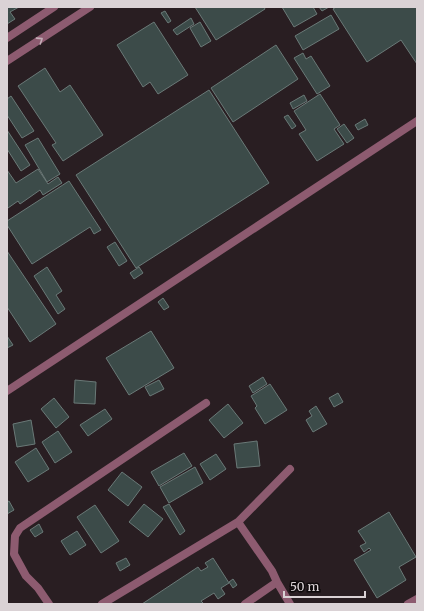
<svg xmlns="http://www.w3.org/2000/svg" width="424" height="611" font-family="Merriweather,serif">
  <style>
    .building { fill: #3c4b49; stroke: #6a7977 }
    .lines { fill: none; stroke-linecap: round; stroke-linejoin: round }
    .minor { stroke: #8d5b70; stroke-width: 8 }
    .tertiary { stroke: #8d5b70; stroke-width: 8 }
    .oneway { stroke: #c3aeb7 }
  </style>
  <rect width="100%" height="100%" fill="#291e22"/>
  <path class="building" d="M7 7H19L10 12 15 19 7 24Z
    M195 7H264L265 9 216 40Z
    M282 7H313L317 14 294 27Z
    M319 7H329L322 11Z
    M336 7H417V64L401 40 367 62 333 9Z
    M165 11 171 21 168 23 161 13Z
    M331 15 339 29 303 50 295 36Z
    M191 18 194 24 177 35 173 30Z
    M154 22 188 75 158 94 150 82 143 87 117 45Z
    M200 22 211 41 201 47 190 28Z
    M276 45 298 79 233 122 211 88Z
    M303 53 306 59 311 56 330 86 317 94 294 58Z
    M45 68 60 92 70 85 103 135 63 161 52 145 56 143 18 86Z
    M209 90 269 183 136 268 76 175Z
    M320 94 340 125 334 129 344 144 317 161 299 134 306 130 294 111Z
    M304 95 307 101 293 109 290 103Z
    M11 96 34 131 22 138 7 115V99Z
    M288 115 296 126 292 129 284 117Z
    M365 119 368 125 358 130 355 125Z
    M344 124 354 138 347 143 337 129Z
    M7 130 30 165 21 171 7 149Z
    M38 138 60 174 47 182 25 145Z
    M38 169 48 184 58 177 62 183 43 195 40 190 20 204 18 201 8 208 7 206V170L16 183Z
    M69 181 101 230 94 234 90 227 32 264 7 225V221Z
    M115 242 127 261 119 266 107 247Z
    M7 251 56 324 30 342 7 307Z
    M47 267 62 291 56 295 65 309 58 314 34 276Z
    M139 267 143 273 134 279 130 273Z
    M163 298 169 307 164 310 158 302Z
    M151 331 174 368 129 395 106 358Z
    M7 336 13 345 7 348Z
    M263 377 267 384 253 393 249 386Z
    M75 380 96 382 95 404 74 403Z
    M159 380 164 389 150 396 145 387Z
    M270 384 287 410 265 424 255 408 257 406 251 396Z
    M338 393 343 402 334 407 329 398Z
    M54 398 69 417 56 428 41 409Z
    M228 404 243 423 224 438 209 420Z
    M316 406 327 424 313 432 306 420 312 416 309 411Z
    M105 409 112 419 88 436 80 425Z
    M31 420 35 444 17 447 13 424Z
    M58 431 72 452 55 463 42 442Z
    M257 441 260 466 237 468 234 444Z
    M36 448 49 469 28 482 15 462Z
    M184 453 192 466 159 486 151 472Z
    M216 454 226 469 210 480 200 464Z
    M195 467 203 483 169 503 160 487Z
    M122 472 142 487 128 506 108 490Z
    M9 501 14 510 7 514V502Z
    M144 504 163 519 148 537 129 522Z
    M169 504 185 531 180 535 163 507Z
    M95 505 119 541 101 553 77 517Z
    M389 512 416 557 399 567 406 580 377 598 354 560 371 550 369 548 364 552 360 546 366 543 358 531Z
    M39 524 43 532 35 537 30 530Z
    M77 531 86 545 70 555 61 541Z
    M126 558 130 565 120 571 116 563Z
    M213 558 229 583 221 588 225 594 218 599 214 593 201 601 204 604H142L198 567 201 571 208 567 205 563Z
    M233 579 237 585 233 588 229 582Z"/>
  <g class="lines">
    <path class="minor" d="M7 38 54 7
      M7 61 90 7
      M7 391 417 121
      M238 522 272 571 277 582 290 604
      M49 604 38 588 26 576 14 554 15 536 20 528 206 403
      M102 604 238 522 290 469
      M245 604 277 582"/>
    <path class="tertiary" d="M408 604 417 599"/>
  </g>
  <defs><path id="oneway-chevron" d="M-2-3.5L2.5 0L-2 3.5" fill="none" stroke-width="1.6" stroke-linecap="round" stroke-linejoin="round"/></defs>
  <use class="oneway" href="#oneway-chevron" transform="translate(40 40) rotate(-33)"/>
  <rect width="424" height="611" fill="none" stroke="#dad2d5" stroke-width="16"/>
  <path d="M284 591v6h81v-6" fill="none" stroke="#dad2d5" stroke-width="2"/>
  <text x="290" y="591" font-size="12" fill="#dad2d5" stroke="#0e0a0b" stroke-width="3" paint-order="stroke">50 m</text>
</svg>
